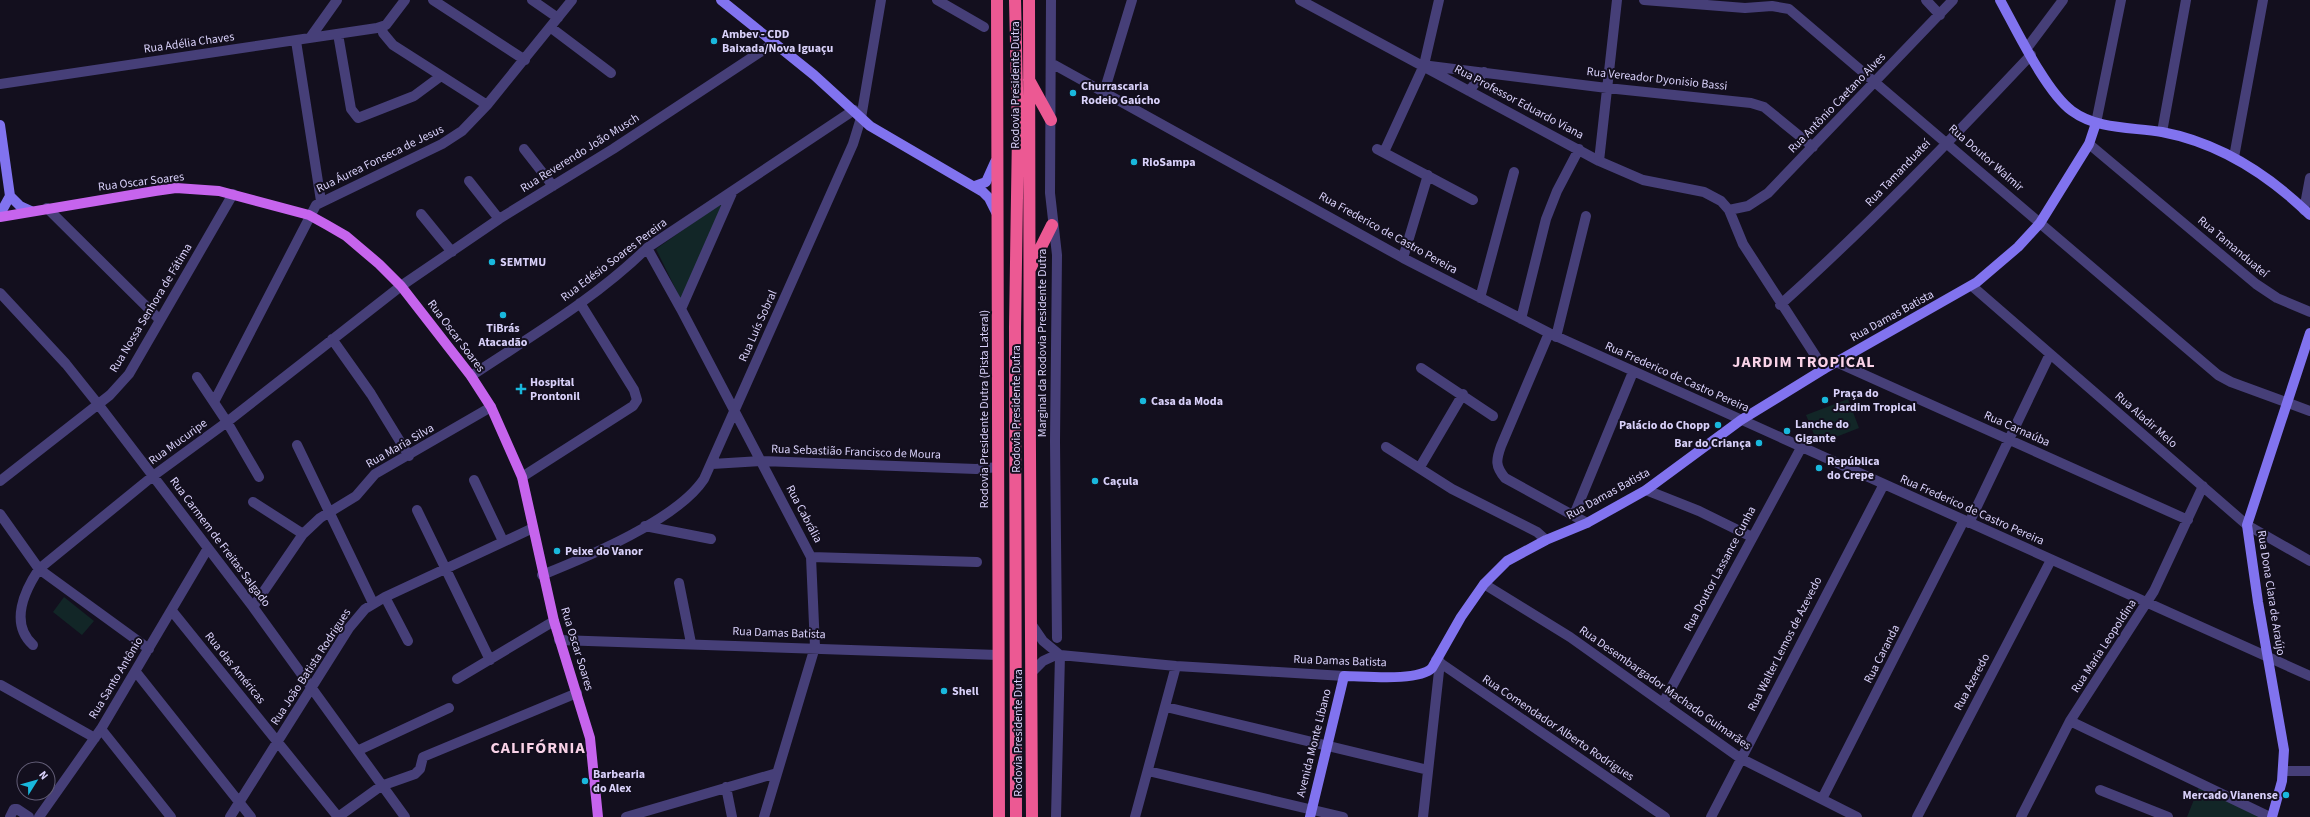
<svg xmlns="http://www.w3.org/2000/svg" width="2310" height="817" font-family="'Source Sans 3',sans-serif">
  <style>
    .green { fill: #122627 }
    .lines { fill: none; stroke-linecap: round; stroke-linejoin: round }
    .street { stroke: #463f78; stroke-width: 10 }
    .secondary { stroke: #8173ef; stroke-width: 10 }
    .primary { stroke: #c664ed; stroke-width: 10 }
    .highway { stroke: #ec5993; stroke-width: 12 }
    .poi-dot { fill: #19b8dd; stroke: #130f1e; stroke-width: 1.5 }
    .labels { text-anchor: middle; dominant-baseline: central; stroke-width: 4; stroke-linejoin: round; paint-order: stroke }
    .poi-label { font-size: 12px; font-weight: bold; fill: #d9d1fa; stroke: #130f1e; text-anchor: start }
    .street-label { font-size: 12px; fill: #d9d1fa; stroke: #130f1e }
    .district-label { font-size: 16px; font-weight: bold; letter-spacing: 1px; fill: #fad3e8; stroke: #130f1e }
  </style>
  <rect width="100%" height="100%" fill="#130f1e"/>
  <path class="green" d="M724 201 681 300 656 249Z
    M1848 399 1859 428 1818 444 1806 415Z
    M64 597 94 621 82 635 53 612Z
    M2199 787 2260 817H2187Z"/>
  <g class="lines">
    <path class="street" d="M433 0 525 60
      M532 0 558 18
      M937 0 984 27
      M1051 0 1050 193 1057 255 1055 441 1057 638
      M1300 0 1599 161 1643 180 1704 192 1721 201 1729 210 1743 244 1824 369
      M1644 0 1745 8 1772 6 1789 9 2218 375 2231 382 2310 411
      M1926 0 1940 15
      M382 27 383 33 393 45 487 105
      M550 27 611 73
      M338 34 351 109 358 118 414 96 441 76
      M310 38 337 0
      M296 41 321 201
      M2027 48 2063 0
      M1051 63 1403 258 1549 333 2310 676
      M1430 66 1607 88 1751 103 1764 107 1813 147
      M0 84 377 28 386 25 405 0
      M1469 91 1484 72
      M1104 92 1132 0
      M2096 123 2121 0
      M2162 132 2186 0
      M2089 144 2256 284 2277 298 2310 312
      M524 149 553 186
      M1377 149 1473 200
      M1384 152 1424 65 1439 0
      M2234 157 2263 0
      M1599 161 1617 0
      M469 181 499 219
      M47 208 160 320
      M1729 210 1748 206 1768 193 1953 0
      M2304 210 2310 178
      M421 214 452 252
      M647 248 681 309 811 557 815 647 764 817
      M1403 258 1428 175
      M1972 286 2247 525 2310 561
      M0 293 66 364 98 404 253 607 405 817
      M1480 298 1514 172
      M1780 305C1868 226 1950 141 2031 55
      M681 309 732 193
      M1521 319 1546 219 1557 191 1579 149
      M1549 333 1501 446C1496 460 1495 466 1505 478L1587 523
      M1556 337 1586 216
      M332 339 371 394 409 456
      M1836 362 2188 520
      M1421 368 1493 416
      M471 376C531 336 595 299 647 248L854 110
      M197 377 227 422 259 477
      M214 402 316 205 442 144 462 131 487 105 572 0
      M297 445 373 603
      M1386 447 1452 489 1537 532 1546 540
      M712 464 761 461 976 469 999 467
      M1420 467 1463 394
      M522 477 633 406 637 400 634 390 580 303
      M474 480 503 541
      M0 481 110 395 129 374 233 194
      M1646 490 1699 511 1752 537
      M253 502 303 534
      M417 510 490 660
      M0 514 39 569 149 649
      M1574 515 1633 372
      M1969 523 2050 354
      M645 526 711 539
      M811 557 977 562
      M542 575C587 557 677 520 704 479L853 144 861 118 881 0
      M679 583 691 643
      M1484 584 1570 637 1740 758 1857 817
      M385 597 408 641
      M253 607 303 534 320 518 356 496 375 474 491 407
      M172 611 338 817
      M1032 625 1043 641 1060 655 1176 666 1344 676
      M559 640 998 655
      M33 645C9 623 25 590 39 569L153 476 227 422 401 286 499 219 613 149 774 43
      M1436 660 1665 817
      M136 672 251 817
      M1031 673 1043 661 1058 654
      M457 679 554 621
      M1 685 95 738
      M1663 703 1801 448
      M1166 707 1428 770
      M2070 721 2270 817
      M101 729 171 817
      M357 751 449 708
      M1148 771 1343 817
      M2284 771H2310
      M726 787 732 817
      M2100 790 2168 817
      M1822 799 1964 520
      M10 817 14 809H17L29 817
      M39 817 101 729 208 548
      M230 817 349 628 365 609 385 597 533 528
      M338 817 381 786 415 774 420 769 423 757 577 693
      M626 817 777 773
      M1056 817 1060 655
      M1135 817 1176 666
      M1423 817 1440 662
      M1711 817 1884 484
      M1917 817 2051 560
      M2021 817 2070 721 2154 591 2203 486"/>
    <path class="secondary" d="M721 0 814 75 870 126 983 192 989 198 997 214
      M2000 0C2016 29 2046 92 2072 111 2098 130 2132 127 2162 132 2220 143 2269 175 2310 215
      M0 125 10 196 20 206 31 211
      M975 186 986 182 995 162
      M0 214 10 196
      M1310 817 1344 676C1364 676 1418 682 1432 668L1461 617 1484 584 1507 561 1546 540 1587 523 1646 490 1741 420 1824 369 1977 282 2018 247 2040 223 2089 144 2096 123
      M2272 817 2282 781 2284 750 2258 602 2247 525 2310 333"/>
    <path class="primary" d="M0 217 155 191 176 188 219 191 309 215 327 225 346 236 379 264 401 286 471 376 491 407 522 477 554 621 590 738 598 817"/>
    <path class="highway" d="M997 0 999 817
      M1015 0 1018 132 1015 327 1016 817
      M1029 0C1029 272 1030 545 1032 817
      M1029 80 1051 120
      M1030 269 1052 225"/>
  </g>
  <g class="poi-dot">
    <circle cx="714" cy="41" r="4"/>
    <circle cx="1073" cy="93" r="4"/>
    <circle cx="1134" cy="162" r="4"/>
    <circle cx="492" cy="262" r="4"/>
    <circle cx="503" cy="315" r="4"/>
    <path d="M519 383h4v4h4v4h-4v4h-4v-4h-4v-4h4z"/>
    <circle cx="1825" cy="400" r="4"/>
    <circle cx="1143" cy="401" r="4"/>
    <circle cx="1718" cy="425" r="4"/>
    <circle cx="1787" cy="431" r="4"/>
    <circle cx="1759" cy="443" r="4"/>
    <circle cx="1819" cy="468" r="4"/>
    <circle cx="1095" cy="481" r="4"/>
    <circle cx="557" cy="551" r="4"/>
    <circle cx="944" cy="691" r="4"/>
    <circle cx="585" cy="781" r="4"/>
    <circle cx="2286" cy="795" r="4"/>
  </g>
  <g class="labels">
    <g class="poi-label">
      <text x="722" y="34">Ambev - CDD<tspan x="722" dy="14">Baixada/Nova Iguaçu</tspan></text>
      <text x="1081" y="86">Churrascaria<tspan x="1081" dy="14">Rodeio Gaúcho</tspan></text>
      <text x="1142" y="162">RioSampa</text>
      <text x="500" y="262">SEMTMU</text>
      <text x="503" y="328" text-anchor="middle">TiBrás<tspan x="503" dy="14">Atacadão</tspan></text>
      <text x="530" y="382">Hospital<tspan x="530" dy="14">Prontonil</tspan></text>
      <text x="1833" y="393">Praça do<tspan x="1833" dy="14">Jardim Tropical</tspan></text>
      <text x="1151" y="401">Casa da Moda</text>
      <text x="1795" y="424">Lanche do<tspan x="1795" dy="14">Gigante</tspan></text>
      <text x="1710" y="425" text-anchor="end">Palácio do Chopp</text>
      <text x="1751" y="443" text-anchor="end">Bar do Criança</text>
      <text x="1827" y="461">República<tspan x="1827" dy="14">do Crepe</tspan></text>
      <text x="1103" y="481">Caçula</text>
      <text x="565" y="551">Peixe do Vanor</text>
      <text x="952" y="691">Shell</text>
      <text x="593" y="774">Barbearia<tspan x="593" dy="14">do Alex</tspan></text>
      <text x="2278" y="795" text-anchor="end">Mercado Vianense</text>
    </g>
    <g class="street-label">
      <text transform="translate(189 43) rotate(-8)">Rua Adélia Chaves</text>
      <text transform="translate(1657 79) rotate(6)">Rua Vereador Dyonisio Bassi</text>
      <text transform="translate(1015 85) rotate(-90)">Rodovia Presidente Dutra</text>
      <text transform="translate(1519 102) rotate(28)">Rua Professor Eduardo Viana</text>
      <text transform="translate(1837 103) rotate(-46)">Rua Antônio Caetano Alves</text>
      <text transform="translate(580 153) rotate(-32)">Rua Reverendo João Musch</text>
      <text transform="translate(1986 158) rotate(41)">Rua Doutor Walmir</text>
      <text transform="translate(380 159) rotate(-26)">Rua Áurea Fonseca de Jesus</text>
      <text transform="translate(1898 173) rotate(-46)">Rua Tamanduateí</text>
      <text transform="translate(141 182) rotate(-7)">Rua Oscar Soares</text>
      <text transform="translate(1388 233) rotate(29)">Rua Frederico de Castro Pereira</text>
      <text transform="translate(2233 247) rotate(40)">Rua Tamanduateí</text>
      <text transform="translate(614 260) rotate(-37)">Rua Edésio Soares Pereira</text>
      <text transform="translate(151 308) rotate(-59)">Rua Nossa Senhora de Fátima</text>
      <text transform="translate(1892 316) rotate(-29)">Rua Damas Batista</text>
      <text transform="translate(758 326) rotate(-66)">Rua Luís Sobral</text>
      <text transform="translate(456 336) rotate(53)">Rua Oscar Soares</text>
      <text transform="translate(1042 343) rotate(-90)">Marginal da Rodovia Presidente Dutra</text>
      <text transform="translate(1677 377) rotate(24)">Rua Frederico de Castro Pereira</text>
      <text transform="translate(984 409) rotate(-90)">Rodovia Presidente Dutra (Pista Lateral)</text>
      <text transform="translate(1016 409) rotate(-90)">Rodovia Presidente Dutra</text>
      <text transform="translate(2146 420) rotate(41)">Rua Aladir Melo</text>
      <text transform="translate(2017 429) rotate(24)">Rua Carnaúba</text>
      <text transform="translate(178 442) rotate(-36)">Rua Mucuripe</text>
      <text transform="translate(400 446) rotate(-30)">Rua Maria Silva</text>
      <text transform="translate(856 452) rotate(2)">Rua Sebastião Francisco de Moura</text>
      <text transform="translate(1608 494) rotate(-29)">Rua Damas Batista</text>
      <text transform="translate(1972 510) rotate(24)">Rua Frederico de Castro Pereira</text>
      <text transform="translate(804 514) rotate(62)">Rua Cabrália</text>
      <text transform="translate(220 542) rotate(53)">Rua Carmem de Freitas Salgado</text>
      <text transform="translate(1720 569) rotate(-62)">Rua Doutor Lassance Cunha</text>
      <text transform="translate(2271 593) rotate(81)">Rua Dona Clara de Araújo</text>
      <text transform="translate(779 633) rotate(2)">Rua Damas Batista</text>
      <text transform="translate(1785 644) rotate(-63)">Rua Walter Lemos de Azevedo</text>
      <text transform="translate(2104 646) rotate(-57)">Rua Maria Leopoldina</text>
      <text transform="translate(577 649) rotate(73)">Rua Oscar Soares</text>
      <text transform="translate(1882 654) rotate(-63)">Rua Caranda</text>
      <text transform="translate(1340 661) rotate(2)">Rua Damas Batista</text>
      <text transform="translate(311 667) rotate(-57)">Rua João Batista Rodrigues</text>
      <text transform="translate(235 668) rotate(51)">Rua das Américas</text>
      <text transform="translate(116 678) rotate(-59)">Rua Santo Antônio</text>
      <text transform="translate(1972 682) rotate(-62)">Rua Azeredo</text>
      <text transform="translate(1665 688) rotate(35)">Rua Desembargador Machado Guimarães</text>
      <text transform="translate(1558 728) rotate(34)">Rua Comendador Alberto Rodrigues</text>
      <text transform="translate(1018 733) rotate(-90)">Rodovia Presidente Dutra</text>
      <text transform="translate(1314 743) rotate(-76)">Avenida Monte Líbano</text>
    </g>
    <g class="district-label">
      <text x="1804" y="362">JARDIM TROPICAL</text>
      <text x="538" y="748">CALIFÓRNIA</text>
    </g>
  </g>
  <g transform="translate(36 781) rotate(53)"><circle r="19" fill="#130f1e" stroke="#625d76"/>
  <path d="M0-3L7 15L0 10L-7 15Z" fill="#19b8dd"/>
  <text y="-6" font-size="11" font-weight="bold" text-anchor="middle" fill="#d9d1fa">N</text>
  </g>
</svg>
